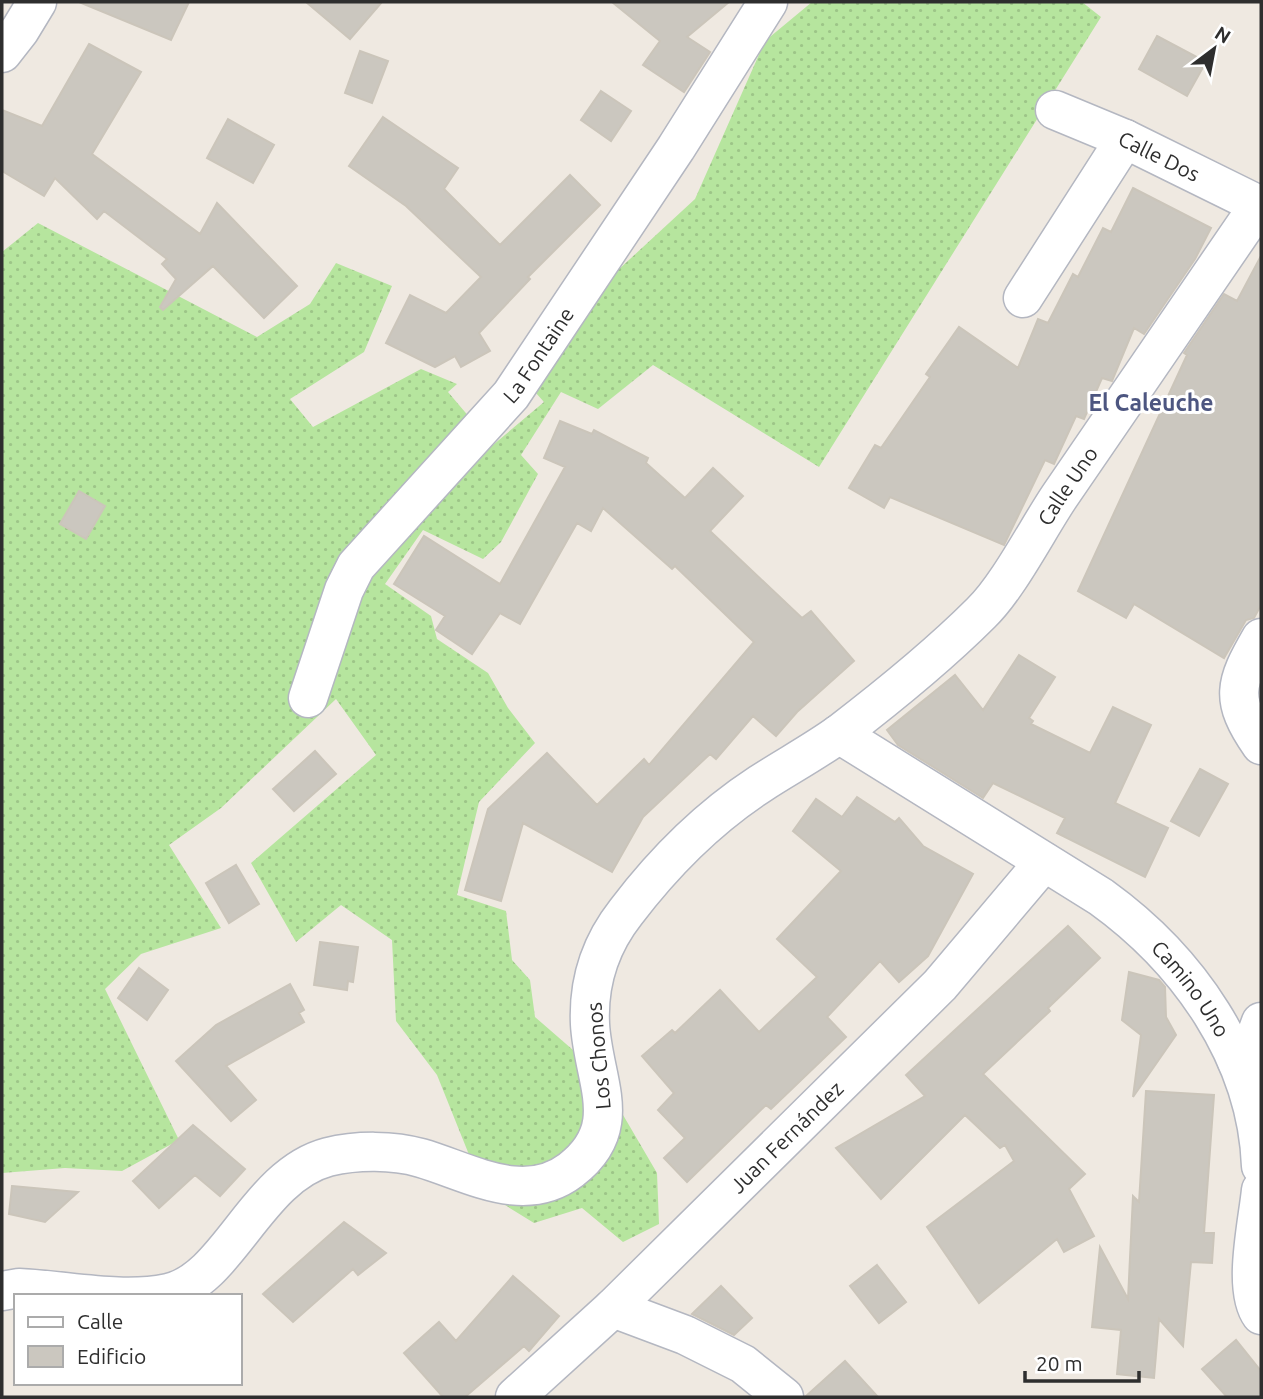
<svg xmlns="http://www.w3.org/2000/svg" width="1263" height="1399" font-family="Ubuntu,sans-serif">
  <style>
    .grass { fill: url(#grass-dots) }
    .building { fill: #cbc7bf; stroke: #cbc5ba; stroke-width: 2 }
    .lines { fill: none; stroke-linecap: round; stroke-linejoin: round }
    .street-casing { stroke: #b4b7c1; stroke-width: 41 }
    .street { stroke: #fff; stroke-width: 38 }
    .labels { text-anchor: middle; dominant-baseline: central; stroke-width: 6; stroke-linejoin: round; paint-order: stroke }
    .street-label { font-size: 21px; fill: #2e2e2e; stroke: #fff }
    .neighbourhood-label { font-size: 23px; font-weight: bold; fill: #4d5680; stroke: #fff }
  </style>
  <defs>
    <pattern id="grass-dots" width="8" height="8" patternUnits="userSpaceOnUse" patternTransform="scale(1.75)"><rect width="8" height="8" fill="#b6e59e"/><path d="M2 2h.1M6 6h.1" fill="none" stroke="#9dc588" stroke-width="1.8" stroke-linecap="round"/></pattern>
  </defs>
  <rect width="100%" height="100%" fill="#efe9e1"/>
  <path class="grass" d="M812 2H1082L1101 17 819 467 653 365 598 409 561 392 521 455 538 474 501 542 483 559 423 530 385 584 431 616 437 639 488 673 508 708 535 743 479 802 457 895 506 911 512 960 530 980 535 1017 573 1050 609 1091 657 1173 659 1224 623 1242 582 1208 534 1223 484 1192 437 1075 396 1021 392 940 341 905 296 942 251 863 376 755 336 699 221 808 169 845 221 928 141 954 105 989 179 1140 122 1171 65 1168 2 1173V252L38 223 257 337 310 304 336 263 392 286 364 352 290 399 313 427 421 369 457 384 448 392 493 445 544 402 511 365 539 343 695 199 765 41Z"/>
  <path class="building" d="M79 2H189L171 40Z
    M306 2H382L350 39Z
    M612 2H729L687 37 710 52 684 92 643 65 660 41Z
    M1157 36 1206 62 1187 96 1139 69Z
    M89 44 141 72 92 154 200 234 217 203 297 286 264 318 213 266 163 310 160 307 176 279 162 264 167 259 104 211 97 219 55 178 44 196 2 171V110L42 126Z
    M360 51 388 61 372 103 345 93Z
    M601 91 631 111 611 141 581 120Z
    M383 117 458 168 444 189 500 245 570 175 600 205 528 277 530 279 479 333 490 351 461 367 455 356 435 367 386 343 410 295 446 313 481 277 406 206 349 166Z
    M228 119 274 145 253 183 207 158Z
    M1133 188 1211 228 1195 259 1144 334 1134 328 1112 381 1102 378 1084 419 1076 416 1054 464 1045 460 1004 545 890 497 884 508 849 488 875 445 881 448 930 377 926 374 959 327 1018 368 1038 319 1048 323 1073 274 1078 277 1103 228 1111 232Z
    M1261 256V605L1254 618 1246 620 1224 658 1134 604 1126 618 1078 591 1187 355 1184 353 1224 294 1237 301Z
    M560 421 592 434 594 430 648 458 646 463 685 498 713 468 743 496 710 531 802 618 811 611 854 661 797 712 776 736 753 716 716 759 710 754 643 817 612 872 523 823 501 901 465 890 488 809 547 753 597 805 644 759 649 765 754 642 675 566 672 569 603 508 591 531 577 523 520 624 500 613 472 654 436 630 445 616 394 584 424 536 500 584 565 467 544 458Z
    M79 491 105 506 86 539 60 524Z
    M1019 655 1055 677 1029 718 1033 721 1031 724 1090 753 1113 707 1151 725 1115 803 1168 828 1145 877 1057 833 1065 818 993 783 983 798 898 745 887 730 955 675 983 710Z
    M315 751 336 774 294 811 273 789Z
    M1200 769 1228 784 1199 836 1171 821Z
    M857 797 895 822 899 818 923 846 973 874 928 956 899 982 880 961 827 1017 846 1037 771 1109 766 1105 687 1182 664 1158 685 1138 658 1110 674 1093 642 1056 672 1030 675 1033 720 990 759 1032 817 977 777 939 841 871 793 831 816 799 842 817Z
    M236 865 259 904 229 923 206 883Z
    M1068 926 1100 958 1048 1008 1050 1011 983 1074 1085 1174 1069 1189 1094 1236 1064 1252 1057 1239 979 1303 927 1227 1014 1161 1005 1145 1000 1148 965 1115 881 1199 836 1148 925 1096 906 1075Z
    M320 942 358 947 353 982 348 981 347 990 314 985Z
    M139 968 168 990 147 1020 118 998Z
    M1129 972 1159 980 1165 987 1166 1017 1176 1035 1133 1097 1141 1035 1122 1020Z
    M290 984 304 1010 299 1013 304 1022 226 1066 256 1100 231 1121 176 1061 216 1025Z
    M1146 1091 1214 1095 1204 1233H1214L1212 1263 1191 1262 1183 1346 1159 1319 1154 1378 1117 1374 1121 1330 1092 1327 1100 1247 1128 1299 1133 1196 1139 1202Z
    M193 1125 245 1169 220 1196 195 1175 159 1208 133 1181Z
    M12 1186 78 1192 45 1222 9 1214Z
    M344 1222 386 1253 358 1275 353 1269 293 1322 263 1294Z
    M877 1265 906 1302 879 1323 850 1286Z
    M513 1276 559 1316 529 1351 524 1346 465 1397H443L404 1353 439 1322 456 1341Z
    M721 1286 752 1318 734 1335 692 1314Z
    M1236 1340 1261 1371V1397H1227L1202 1369Z
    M845 1361 878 1397H805Z"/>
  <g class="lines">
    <g class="street-casing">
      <g id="street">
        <path d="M2 53 20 30 37 2"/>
        <path id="s1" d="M1055 110 1125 139 1261 206"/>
        <path d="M1023 298 1125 139"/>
        <path d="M1261 638C1235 683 1229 699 1261 745"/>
        <path id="s2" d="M308 698 344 590 356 566 511 395 676 148 768 2"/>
        <path id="s3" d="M839 734 1101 897C1187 959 1257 1056 1261 1166"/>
        <path d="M1237 1061 1249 1054 1261 1022"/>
        <path d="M1261 1190C1258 1222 1242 1289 1261 1315"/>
        <path id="s4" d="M2 1291 19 1288C67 1290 121 1303 168 1293 229 1280 256 1176 328 1157 357 1150 393 1150 421 1158 469 1172 524 1206 571 1170 627 1127 593 1081 590 1024 588 981 600 945 626 912 664 862 708 818 760 784 786 767 814 752 839 734 886 698 939 655 981 613 1008 587 1037 530 1059 497 1126 400 1192 302 1259 205"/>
        <path d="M613 1308 685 1335 743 1364 784 1397"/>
        <path id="s5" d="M515 1397 613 1308 940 985 1044 862"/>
      </g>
    </g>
    <use href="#street" class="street"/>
  </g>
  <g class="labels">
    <g class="street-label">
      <text stroke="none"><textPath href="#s1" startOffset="114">Calle Dos</textPath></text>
      <text stroke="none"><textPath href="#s2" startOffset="420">La Fontaine</textPath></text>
      <text stroke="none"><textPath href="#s4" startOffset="1531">Calle Uno</textPath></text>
      <text stroke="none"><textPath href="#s3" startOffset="438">Camino Uno</textPath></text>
      <text transform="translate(598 1056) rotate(-95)">Los Chonos</text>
      <text stroke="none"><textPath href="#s5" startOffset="376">Juan Fernández</textPath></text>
    </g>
    <g class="neighbourhood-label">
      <text x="1151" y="402">El Caleuche</text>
    </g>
  </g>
  <rect width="1263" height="1399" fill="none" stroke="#2e2e2e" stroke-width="7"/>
  <rect x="14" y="1294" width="228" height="91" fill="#ffffff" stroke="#ababab" stroke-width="2"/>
  <rect x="28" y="1317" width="35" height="10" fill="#ffffff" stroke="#ababab" stroke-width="2"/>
  <text x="77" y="1329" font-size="21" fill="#2e2e2e">Calle</text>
  <rect x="28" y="1346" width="35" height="21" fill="#cbc7bf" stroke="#ababab" stroke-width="2"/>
  <text x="77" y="1364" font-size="21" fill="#2e2e2e">Edificio</text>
  <g transform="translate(1214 49) rotate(32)" stroke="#ffffff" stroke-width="5" paint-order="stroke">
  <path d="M0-5L12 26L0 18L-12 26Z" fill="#2e2e2e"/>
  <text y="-10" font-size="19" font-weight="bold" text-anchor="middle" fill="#2e2e2e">N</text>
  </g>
  <path d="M1025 1371v10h114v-10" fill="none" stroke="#2e2e2e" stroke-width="3.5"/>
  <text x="1036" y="1371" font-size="21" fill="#2e2e2e" stroke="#ffffff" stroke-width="5" paint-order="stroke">20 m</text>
</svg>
